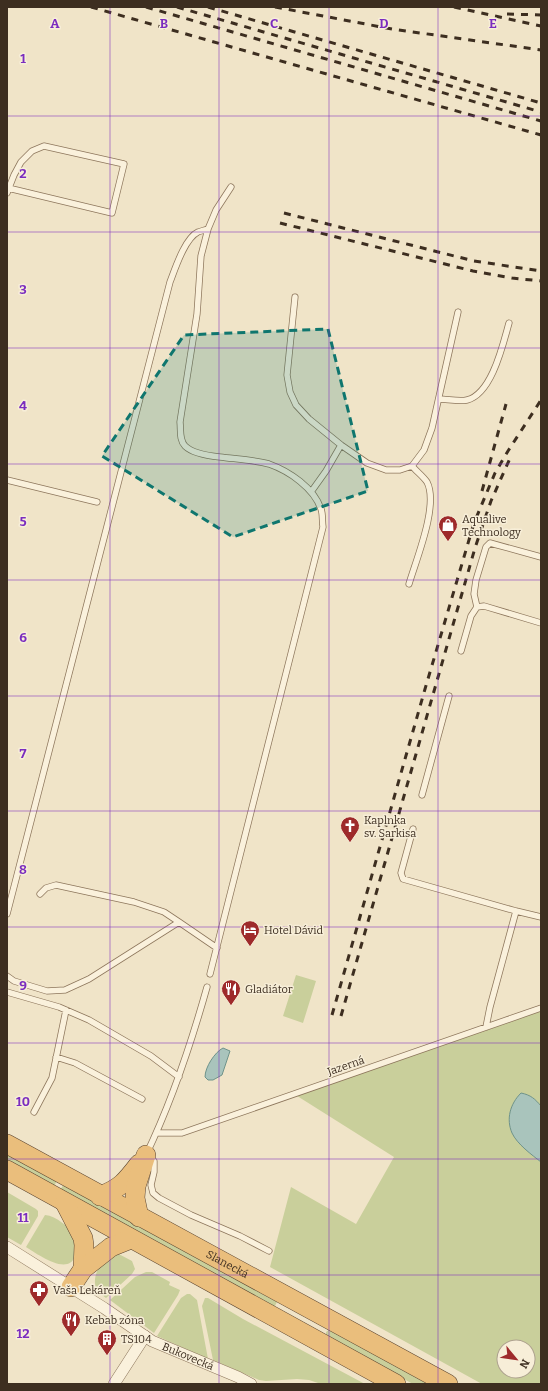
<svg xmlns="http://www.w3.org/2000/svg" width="548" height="1391" font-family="Bitter,serif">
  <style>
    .green { fill: #c9cf9b; fill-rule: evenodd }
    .water { fill: #a9c4bc; stroke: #6f938a }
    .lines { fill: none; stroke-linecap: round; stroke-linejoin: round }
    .service-casing { stroke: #8d765c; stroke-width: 7 }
    .minor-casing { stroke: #8d765c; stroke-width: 12 }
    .trunk-casing { stroke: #5b4430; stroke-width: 20 }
    .service { stroke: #faf1dc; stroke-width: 5.5 }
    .minor { stroke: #faf1dc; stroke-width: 11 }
    .trunk { stroke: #eabe7c; stroke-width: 19 }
    .rail { stroke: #3d2e20; stroke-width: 3; stroke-dasharray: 7 7; stroke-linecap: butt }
    .marked { fill: #0f766e; fill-opacity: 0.2; stroke: #0f766e; stroke-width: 3; stroke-dasharray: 8 5; stroke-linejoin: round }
    .grid { fill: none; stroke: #7b2cbf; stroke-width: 1; stroke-opacity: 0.55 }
    .labels { text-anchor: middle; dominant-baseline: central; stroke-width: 3; stroke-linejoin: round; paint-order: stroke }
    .poi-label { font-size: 11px; fill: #3d2e20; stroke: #f7eed8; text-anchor: start }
    .street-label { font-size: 11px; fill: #3d2e20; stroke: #f7eed8 }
    .grid-label { font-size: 13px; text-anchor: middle; font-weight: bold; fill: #7b2cbf; stroke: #f7eed8; stroke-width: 3; stroke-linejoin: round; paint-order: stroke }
  </style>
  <rect width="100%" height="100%" fill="#f0e4c8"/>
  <path class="green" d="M296 975 316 981 303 1023 283 1016Z
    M541 1008V1384H482L270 1267 291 1187 356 1224 394 1157 294 1094ZM504 1347H528V1371H504Z
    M7 1152 57 1180 54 1187 7 1162Z
    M64 1184 277 1302 275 1306 272 1307 60 1190Z
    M7 1192 36 1209 38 1211V1216L21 1245 7 1237Z
    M45 1215C57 1216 68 1228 77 1234 77 1241 77 1250 75 1256 68 1277 36 1253 26 1247Z
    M113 1251 132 1261 135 1269 132 1274 106 1298 97 1291C90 1275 102 1261 113 1251Z
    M146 1272H152L170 1282 169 1285 180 1290 178 1295 154 1333 110 1300 135 1277Z
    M187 1294H190L197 1300 208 1359 157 1336 181 1298Z
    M205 1298H208L243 1319 365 1384H321L309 1380 297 1379 266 1381 259 1380 213 1360 202 1306Z
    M330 1329 432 1384H413L329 1338 326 1334V1332Z"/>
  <path class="water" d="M223 1048 230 1051 222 1075 213 1080H208L205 1077C205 1067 215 1052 223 1048Z
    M521 1093C531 1095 535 1099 541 1106V1162C532 1155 517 1144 512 1133 506 1119 510 1104 521 1093Z"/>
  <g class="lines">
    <g class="service-casing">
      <path id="service" d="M7 193 14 175 21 162 32 151 44 146 124 164 112 213 8 188
        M295 297 287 375 290 392 296 405 309 419 341 445 326 471 311 492
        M439 399C447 399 459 402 467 400 492 394 503 344 509 323
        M341 445 367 463 386 470H400L412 466 424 450 432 428 458 312
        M7 480 97 502
        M409 584C416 560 439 505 427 482 423 476 416 471 412 466
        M477 607 474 594 476 580 486 547 490 543 541 557
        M461 651 471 616 477 607 484 606 541 623
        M422 795 449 696
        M413 829 401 873 403 879 516 911
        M40 894 46 888 56 885 134 902 164 912 179 922
        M7 914 170 282C175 269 185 238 198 232 201 231 205 230 208 229
        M210 974 323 527C322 521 323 514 321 509 314 488 289 471 269 464 254 460 235 459 220 457 210 456 193 454 185 446 179 440 181 430 180 422L197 314 201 256 208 229 216 210 231 187
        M7 976 14 981 47 991 65 990 89 979 179 922 217 948
        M207 987C191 1044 172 1101 146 1155L154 1161V1172L151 1185 153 1193 159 1198 191 1215 240 1236 269 1251
        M7 992 59 1007 89 1020 151 1056 179 1077
        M486 1027 490 1007 516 911 541 917
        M56 1057 75 1063 142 1099
        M34 1112 52 1078 66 1010
        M157 1133H182L541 1008"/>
    </g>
    <g class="minor-casing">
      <g id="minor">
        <path id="s1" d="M7 1247 104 1308 152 1341 238 1377 251 1384"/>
        <path d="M114 1384 145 1336"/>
      </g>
    </g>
    <g class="trunk-casing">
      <g id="trunk">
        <path id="s2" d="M7 1144 448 1384"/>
        <path d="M7 1170 396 1384"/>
        <path d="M100 1196C121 1188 126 1181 139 1164"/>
        <path d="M65 1203 83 1238 84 1245 83 1269"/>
        <path d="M139 1217 135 1198 136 1186 146 1155"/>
        <path d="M71 1287 83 1269 111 1247 131 1239"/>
      </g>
    </g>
    <use href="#service" class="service"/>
    <use href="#minor" class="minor"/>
    <use href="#trunk" class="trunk"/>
    <path class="rail" d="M91 7 541 135
      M146 7 541 121
      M177 7 541 112
      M208 7 541 103
      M275 7 392 29 541 50
      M454 7 541 26
      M507 14 541 15
      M284 213 474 261 541 271
      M280 223 473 271 512 278 541 281
      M482 491 506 404
      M332 1015 425 689 474 523 495 473 508 451 541 400
      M341 1016 475 548 491 501 511 456"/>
  </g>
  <path class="marked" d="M328 329 368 491 233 537 102 456 184 335Z"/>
  <path class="grid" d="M110 7V1384M219 7V1384M329 7V1384M438 7V1384M7 116H541M7 232H541M7 348H541M7 464H541M7 580H541M7 696H541M7 811H541M7 927H541M7 1043H541M7 1159H541M7 1275H541"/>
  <defs>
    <g id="shop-pin" transform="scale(1)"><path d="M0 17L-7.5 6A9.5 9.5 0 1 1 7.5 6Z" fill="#9e2a2b" stroke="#f7eed8"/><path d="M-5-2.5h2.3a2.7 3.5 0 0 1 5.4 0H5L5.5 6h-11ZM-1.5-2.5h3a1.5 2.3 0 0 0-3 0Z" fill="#fff"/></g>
    <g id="church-pin" transform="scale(1)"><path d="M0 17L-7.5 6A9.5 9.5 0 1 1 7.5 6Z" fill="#9e2a2b" stroke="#f7eed8"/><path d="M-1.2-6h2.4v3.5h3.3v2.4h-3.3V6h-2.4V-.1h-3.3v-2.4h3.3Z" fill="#fff"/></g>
    <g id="hotel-pin" transform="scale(1)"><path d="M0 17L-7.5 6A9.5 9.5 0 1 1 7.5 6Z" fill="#9e2a2b" stroke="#f7eed8"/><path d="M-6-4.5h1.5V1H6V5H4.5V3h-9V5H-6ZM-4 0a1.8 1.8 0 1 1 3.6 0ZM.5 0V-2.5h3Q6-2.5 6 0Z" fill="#fff"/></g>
    <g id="restaurant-pin" transform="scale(1)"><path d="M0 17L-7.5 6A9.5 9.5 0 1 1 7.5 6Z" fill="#9e2a2b" stroke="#f7eed8"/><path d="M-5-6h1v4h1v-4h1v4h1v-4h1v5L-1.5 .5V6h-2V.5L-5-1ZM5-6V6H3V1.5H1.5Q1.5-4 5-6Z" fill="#fff"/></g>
    <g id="pharmacy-pin" transform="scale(1)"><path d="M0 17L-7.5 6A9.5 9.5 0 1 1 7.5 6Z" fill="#9e2a2b" stroke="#f7eed8"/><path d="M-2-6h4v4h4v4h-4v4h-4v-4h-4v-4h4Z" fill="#fff"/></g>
    <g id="building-pin" transform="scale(1)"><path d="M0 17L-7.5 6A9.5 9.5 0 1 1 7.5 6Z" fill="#9e2a2b" stroke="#f7eed8"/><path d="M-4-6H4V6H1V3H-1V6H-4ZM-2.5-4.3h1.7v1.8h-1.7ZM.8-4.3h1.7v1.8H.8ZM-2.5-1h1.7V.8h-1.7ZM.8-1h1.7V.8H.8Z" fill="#fff"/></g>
  </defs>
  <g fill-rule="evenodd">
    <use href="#shop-pin" x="448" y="525"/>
    <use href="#church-pin" x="350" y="826"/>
    <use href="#hotel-pin" x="250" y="930"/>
    <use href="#restaurant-pin" x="231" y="989"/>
    <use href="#pharmacy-pin" x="39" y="1290"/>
    <use href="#restaurant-pin" x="71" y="1320"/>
    <use href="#building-pin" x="107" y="1339"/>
  </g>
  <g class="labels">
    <g class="poi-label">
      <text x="462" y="519">Aqualive<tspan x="462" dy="13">Technology</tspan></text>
      <text x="364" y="820">Kaplnka<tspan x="364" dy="13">sv. Sarkisa</tspan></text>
      <text x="264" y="930">Hotel Dávid</text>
      <text x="245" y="989">Gladiátor</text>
      <text x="53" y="1290">Vaša Lekáreň</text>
      <text x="85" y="1320">Kebab zóna</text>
      <text x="121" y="1339">TS104</text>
    </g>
    <g class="street-label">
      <text transform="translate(346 1066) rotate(-19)">Jazerná</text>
      <text stroke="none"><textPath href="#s2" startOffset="251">Slanecká</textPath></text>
      <text stroke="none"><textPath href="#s1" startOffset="212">Bukovecká</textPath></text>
    </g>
  </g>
  <g class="grid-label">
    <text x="55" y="28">A</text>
    <text x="164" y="28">B</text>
    <text x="274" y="28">C</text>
    <text x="384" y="28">D</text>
    <text x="493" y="28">E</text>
    <text x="23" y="63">1</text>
    <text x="23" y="178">2</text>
    <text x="23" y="294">3</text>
    <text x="23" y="410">4</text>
    <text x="23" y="526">5</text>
    <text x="23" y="642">6</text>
    <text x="23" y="758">7</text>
    <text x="23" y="874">8</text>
    <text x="23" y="990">9</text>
    <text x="23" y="1106">10</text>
    <text x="23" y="1222">11</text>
    <text x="23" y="1338">12</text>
  </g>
  <rect width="548" height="1391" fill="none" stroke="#3d2e20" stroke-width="16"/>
  <g transform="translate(516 1359) rotate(119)"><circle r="19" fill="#f7eed8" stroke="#ada18e"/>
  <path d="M0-3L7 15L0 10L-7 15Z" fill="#9e2a2b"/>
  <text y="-6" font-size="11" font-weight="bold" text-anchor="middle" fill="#3d2e20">N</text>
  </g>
</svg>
